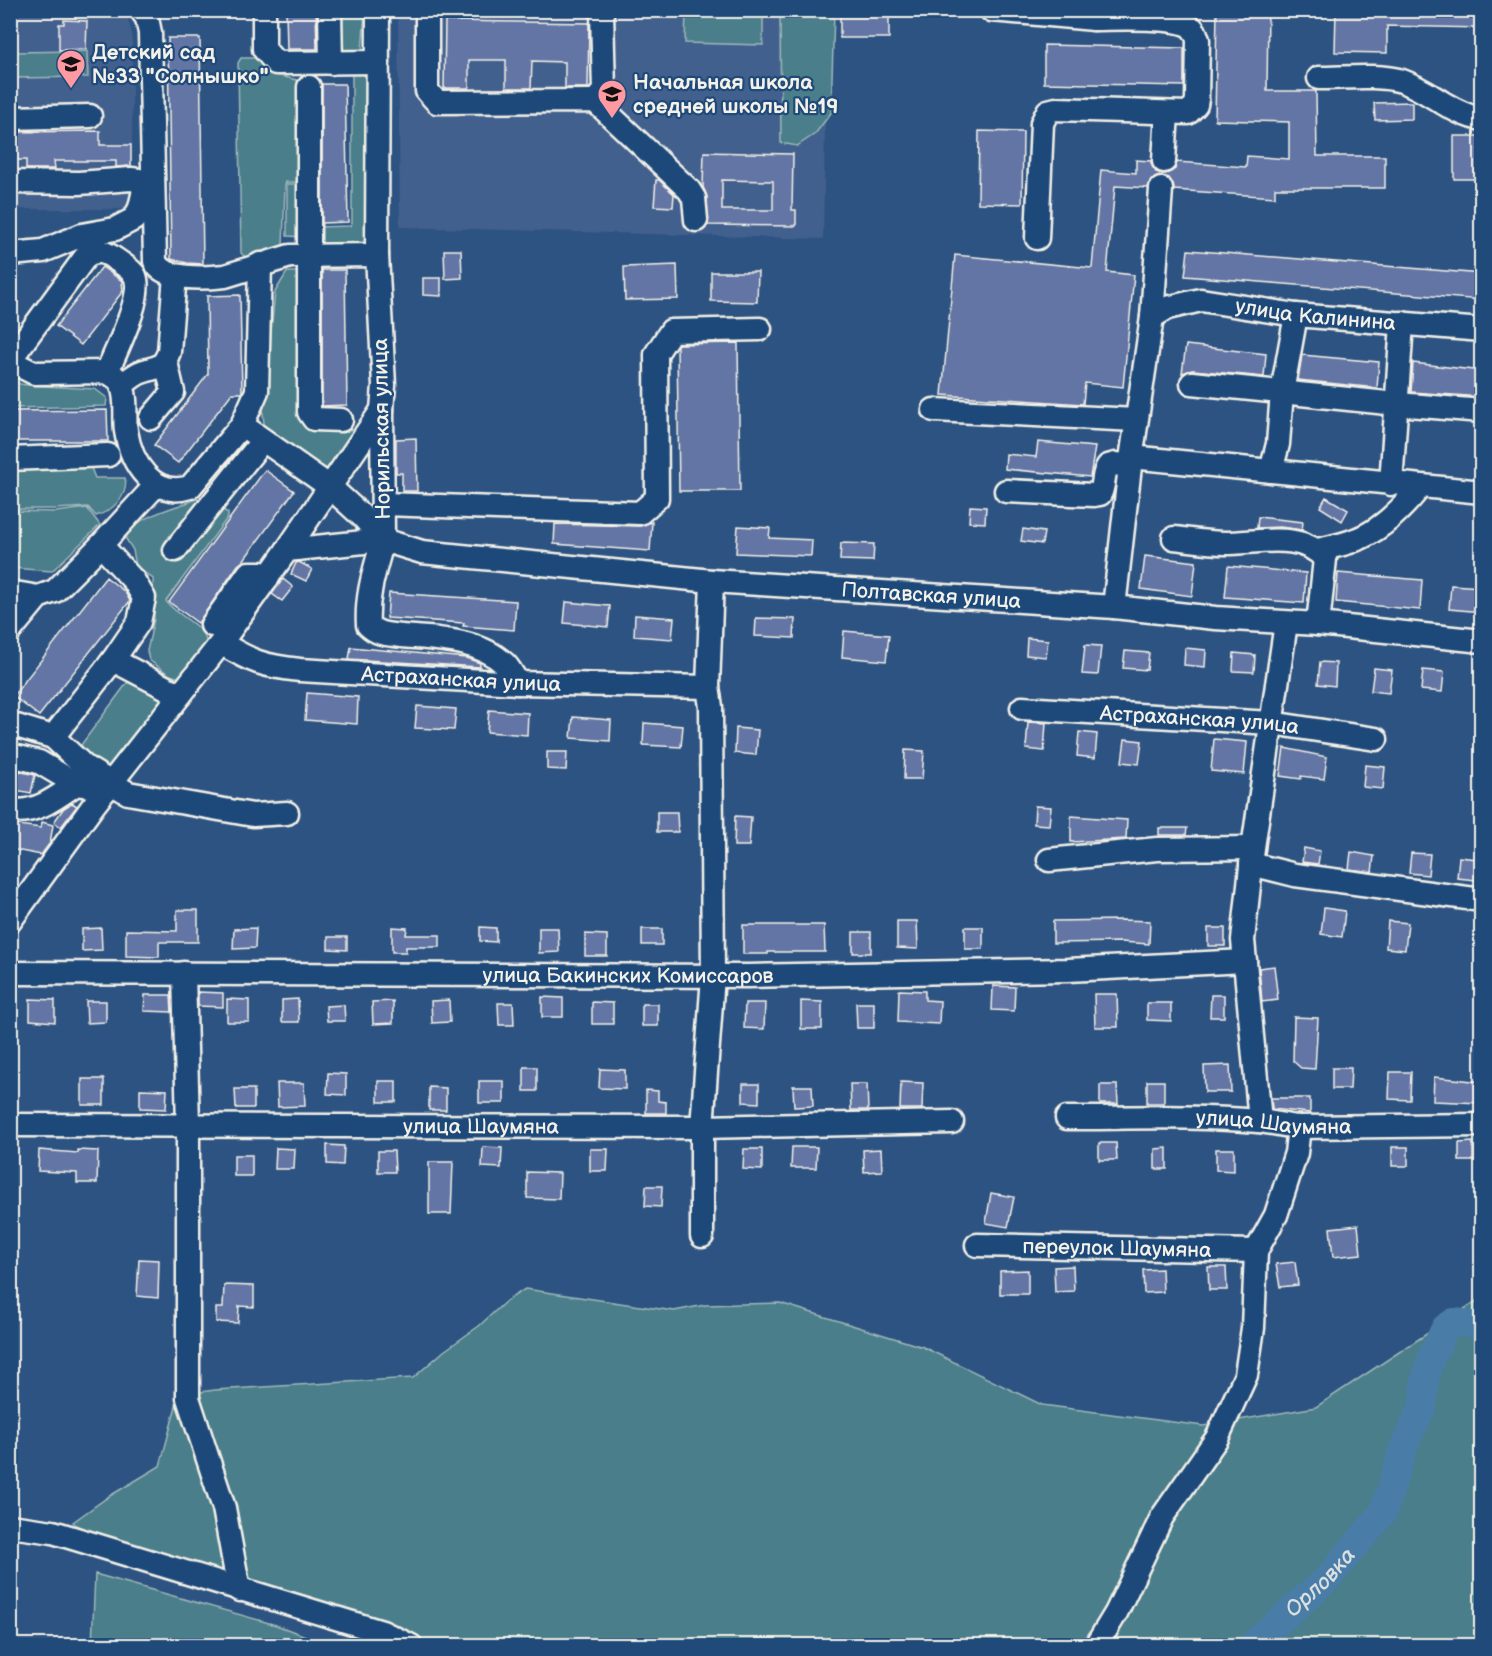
<svg xmlns="http://www.w3.org/2000/svg" width="1492" height="1656" font-family="'Balsamiq Sans',sans-serif">
  <style>
    .built { fill: #42608e }
    .green { fill: #4a7e8a; stroke: #9fb8b9; stroke-width: 1.5 }
    .lines { fill: none; stroke-linecap: round; stroke-linejoin: round }
    .river { stroke: #4a7da8; stroke-width: 28 }
    .building { fill: #6475a4; stroke: #f4f1e8; stroke-width: 1.5; fill-rule: evenodd }
    .minor-casing { stroke: #f4f1e8; stroke-width: 27 }
    .minor { stroke: #1f4a7a; stroke-width: 22 }
    .labels { text-anchor: middle; dominant-baseline: central; stroke-width: 4.5; stroke-linejoin: round; paint-order: stroke }
    .poi-label { font-size: 21px; font-weight: bold; fill: #f4f1e8; stroke: #1f4a7a; text-anchor: start }
    .street-label { font-size: 21px; fill: #f4f1e8; stroke: #1f4a7a }
    .water-label { font-size: 22px; font-style: italic; fill: #dae0de; stroke: #1f4a7a }
  </style>
  <rect width="100%" height="100%" fill="#2d5382"/>
  <filter id="ink" filterUnits="userSpaceOnUse"><feTurbulence type="fractalNoise" baseFrequency=".0167" numOctaves="2"/><feDisplacementMap in="SourceGraphic" scale="12" xChannelSelector="R" yChannelSelector="G"/><feConvolveMatrix kernelMatrix="1 2 1 2 8 2 1 2 1" color-interpolation-filters="sRGB"/></filter>
  <g filter="url(#ink)">
    <path class="built" d="M111 10 127 14 132 35V209H11L10 11Z
      M398 11H827L823 239 400 227Z"/>
    <path class="green" d="M333 11H365L362 51 359 53H338Z
      M686 11H763V45L685 43Z
      M780 11H834L831 113 815 134 797 146 781 143Z
      M87 51 88 77 11 78V52Z
      M241 58H254L276 75 297 80 301 86 300 182H286L285 185 283 246 277 252 246 258 241 253 238 63Z
      M352 72 367 73 371 245 317 249V227L350 226 352 223Z
      M287 184H303V237L287 236Z
      M287 272H296L300 275 299 410 352 430V434L329 468 320 469 270 433 264 425 263 413 275 292Z
      M11 377 20 384 27 385 95 389 107 398 106 406 11 408Z
      M88 465 91 468 95 478H125C129 496 112 511 96 516L88 507 54 509H13L11 498 10 466Z
      M197 499 203 500 169 559 173 561 220 508 228 513V517L166 601C177 617 205 624 207 645L180 678 170 675 149 660 147 651 154 619 153 579 136 566 133 550 126 539C130 517 178 507 197 499Z
      M87 508 100 525 52 571 11 568V511L55 512Z
      M130 682H135L165 697 114 769C101 768 89 755 81 745L127 683Z
      M525 1289 674 1311 705 1305 780 1303 923 1347 1042 1405 1203 1426 1316 1407 1481 1298V1645H427L406 1635 86 1534 73 1522 108 1497 160 1466 179 1395 215 1390 413 1378 444 1351 479 1326 506 1301Z
      M95 1574 276 1625 330 1645H92Z"/>
    <g class="lines">
      <path class="river" id="s1" d="M1251 1646 1328 1578 1383 1513 1404 1446 1423 1406 1425 1380 1431 1358 1445 1328 1454 1322 1482 1325"/>
    </g>
    <path class="building" d="M286 10H316L317 49H287Z
      M840 10H889V38H840Z
      M1217 10H1268L1267 91H1316L1317 156H1385V188H1275V197L1174 190 1173 184 1169 178 1161 176 1155 177 1150 181 1148 188 1115 186 1107 272 1134 275 1123 387 1085 383 1083 404 942 395 955 255 1092 268 1101 170 1136 173V160L1151 161 1152 166 1156 172 1164 174 1169 173 1175 169 1177 162 1246 167 1247 156 1289 159V122L1215 120Z
      M1336 10H1482V28L1387 26V53L1335 52Z
      M64 20 87 21 86 49 59 50V24H64Z
      M445 21 589 23 588 88H565V62L532 61 531 88H506V60H469V88H444Z
      M168 38H200L203 264 187 263 171 259Z
      M1044 45 1184 48V86L1044 83Z
      M322 84H345L348 222 322 223Z
      M1412 102V119L1375 120 1374 103Z
      M100 131V145H131V166L116 167V161H54L55 169H26V160H10V132Z
      M979 131 1023 132 1022 204 978 203Z
      M1454 136H1482V179H1454Z
      M704 152 793 154 792 210H796V226L708 225 707 197 703 187ZM722 180 773 181V210H722Z
      M656 180H659L674 194 673 207 654 206Z
      M444 250H461L462 278 445 279Z
      M1188 250 1482 274V300L1185 276Z
      M677 265 678 299 625 300 624 267Z
      M102 267 122 281 123 291 81 345 56 326Z
      M322 270H345L347 405 322 406Z
      M711 272H758L757 302 711 301Z
      M423 278H441V296L423 295Z
      M240 295 242 393H232L178 463 154 445 208 374 207 296Z
      M738 343 740 491H679L677 346 678 344Z
      M1186 345 1266 354 1264 377 1193 370 1182 373Z
      M1302 355 1379 362 1377 388 1298 380Z
      M1413 363 1482 371V397L1411 392Z
      M107 410 108 441H10V411Z
      M416 438 417 491H402V473H396V439Z
      M1038 442 1095 447 1090 477 1005 469 1006 454 1036 457Z
      M265 470 294 491 243 561 238 565 198 623 169 602Z
      M1326 497 1348 510 1342 521 1320 507Z
      M970 506 986 507 985 523 969 522Z
      M1258 517 1303 522 1302 530 1280 527 1257 528Z
      M652 522 650 551 554 544 555 524 640 526Z
      M738 526 770 528 769 538 812 540 811 556 736 553Z
      M1023 529 1044 532 1042 544 1021 541Z
      M841 543 874 544 873 561 840 560Z
      M1145 556 1196 562 1192 596 1141 589Z
      M299 562 312 569 306 581 291 574 296 563Z
      M1228 566 1306 573 1304 603 1225 597Z
      M1338 573 1422 580 1420 610 1336 602Z
      M106 577 125 592 130 601 39 716 13 696Z
      M283 579 293 587 282 601 272 594Z
      M1451 585 1482 587V612L1449 609Z
      M389 593 516 601 514 630 463 626 464 623 387 618Z
      M566 602 610 606 608 627 564 623Z
      M635 615 674 618 672 639 634 636Z
      M756 618 795 619 794 638 755 636Z
      M844 631 889 635 886 661 842 657Z
      M1027 638 1048 640 1046 657 1026 655Z
      M1085 645 1101 646 1098 675 1082 674Z
      M351 647 466 658 480 663V667L349 659Z
      M1185 648 1206 650 1205 667 1184 665Z
      M1125 651 1149 653 1147 670 1123 668Z
      M1234 653 1255 655 1254 672 1233 671Z
      M1320 662 1336 663 1335 686 1318 684Z
      M1374 668 1392 670 1389 693 1371 691Z
      M1423 670 1444 672 1442 692 1421 690Z
      M307 693 358 697 357 724 305 720Z
      M417 706 456 709 454 730 415 728Z
      M489 710 528 713 527 735 487 732Z
      M573 717 611 720 610 741 571 738Z
      M1028 722 1046 723 1044 751 1026 749Z
      M644 723 683 726 681 747 643 745Z
      M736 728 758 730 756 755 735 753Z
      M1079 732 1097 734 1095 758 1077 756Z
      M1125 739 1142 741 1139 764 1122 762Z
      M1214 739 1247 742 1244 774 1211 771Z
      M1284 748 1327 757 1324 779 1301 776V779L1280 776Z
      M905 750 924 751 922 779H904Z
      M547 752H567L566 770 547 769Z
      M1365 765 1385 767 1383 789 1363 787Z
      M10 769 35 775 31 793 10 789Z
      M72 803 77 806 61 827 54 822 63 809Z
      M1035 806 1051 807 1049 825 1034 824Z
      M657 812H677L678 832H657Z
      M735 816 751 817 749 846H734Z
      M1071 816 1127 820 1126 839 1071 842Z
      M42 822 53 825 50 843 41 855 10 849V824L41 828Z
      M1159 828H1187L1186 835H1159Z
      M1304 848 1320 851 1318 864 1302 862Z
      M1351 852 1374 856 1372 872 1349 869Z
      M1411 853 1430 854 1428 875 1409 873Z
      M1459 857 1477 859 1476 880 1457 878Z
      M1324 908 1345 911 1342 937 1321 934Z
      M177 910H198V942H159V957L126 956V930L177 931Z
      M1122 920 1150 921 1149 944 1121 942 1053 943V921Z
      M897 921H917L918 949 897 948Z
      M1388 921 1408 923 1405 950 1386 948Z
      M743 925H824L825 952H768V954H743Z
      M392 927 407 928 406 935H440V947H406V952H392Z
      M480 927 496 928V942L480 941Z
      M965 927H983V949H965Z
      M101 928 102 950 82 951V929Z
      M256 928 255 948 233 949 234 929Z
      M539 928H558L559 952 539 953Z
      M1208 928H1225V946H1208Z
      M642 929H662V945H642Z
      M853 932H871V953H853Z
      M585 934 607 935V956H585Z
      M328 937H347V950L328 949Z
      M1274 966 1278 1000 1262 1002 1259 968Z
      M993 986 1015 987 1014 1011 992 1010Z
      M899 990 925 991V1000L940 1001 939 1024 898 1022Z
      M198 992 223 993V1007L198 1006Z
      M1094 994H1117L1118 1027H1095Z
      M145 995H171L172 1012 144 1011Z
      M1211 995H1224V1017H1210Z
      M542 997 563 998V1017H542Z
      M30 999 55 1000V1022L30 1020Z
      M227 999 249 1000V1022H227Z
      M298 999 299 1022H282V1000Z
      M449 1000 450 1022 432 1023 431 1001Z
      M86 1001H106V1022L87 1023Z
      M393 1001V1023L373 1024 372 1002Z
      M801 1001 822 1002V1029H801Z
      M592 1002 613 1003V1024H592Z
      M498 1003H513L514 1025H499Z
      M745 1003H765L764 1029 744 1028Z
      M856 1003H874V1028H857Z
      M1147 1003H1171V1021L1147 1020Z
      M642 1004H658V1026H642Z
      M344 1005 345 1021H327L326 1006Z
      M1294 1017 1318 1018 1315 1069 1301 1068 1293 1061Z
      M1230 1065 1231 1092H1205L1204 1066Z
      M524 1067H537V1091H524Z
      M1332 1068H1351L1350 1089H1332Z
      M600 1069 625 1070V1089L599 1088Z
      M1390 1072H1411L1410 1100 1389 1099Z
      M328 1073 346 1074V1095L327 1094Z
      M1434 1077 1482 1082V1103L1433 1101Z
      M82 1079H104V1105H82Z
      M378 1081H396V1102H378Z
      M479 1081H504V1103H479Z
      M1147 1081H1164V1103H1147Z
      M901 1082 923 1083 922 1109H900Z
      M277 1083H304L305 1106 278 1107Z
      M743 1084H759V1103L743 1102Z
      M850 1084H867L868 1110H851Z
      M1100 1085H1117L1118 1104H1100Z
      M793 1086H812L813 1106 794 1107Z
      M429 1087 446 1088V1110H429Z
      M140 1089 167 1090 166 1109 140 1108Z
      M235 1089H254V1108H236Z
      M646 1090 658 1091V1101L666 1102V1113H646Z
      M1271 1098H1310V1113L1272 1109Z
      M1473 1142V1161H1459V1143Z
      M1099 1143H1116L1117 1160H1099Z
      M327 1145 344 1146 343 1165 327 1164Z
      M483 1147 502 1148 501 1168 482 1167Z
      M792 1147H817L816 1168H791Z
      M1392 1147H1408V1166H1392Z
      M276 1148 295 1149 294 1169H275Z
      M1167 1148V1169H1155V1149Z
      M590 1149H608L607 1171H590Z
      M744 1149H762V1170L743 1169Z
      M881 1149 882 1171 864 1172 863 1150Z
      M1216 1149H1234V1171L1216 1170Z
      M39 1150 78 1153V1150L98 1151 97 1183H77V1173L38 1171Z
      M378 1151H394L395 1172H378Z
      M234 1155H252V1176H234Z
      M429 1162H453L451 1214H429Z
      M527 1172 560 1173 559 1199 527 1198Z
      M646 1186H662L661 1207 645 1206Z
      M991 1193 1014 1197 1008 1227 986 1223Z
      M1358 1225 1361 1254 1333 1257 1330 1228Z
      M139 1259 159 1260 158 1298 137 1296Z
      M1295 1262 1298 1285 1280 1287 1276 1264Z
      M1073 1266 1074 1291 1055 1292 1054 1267Z
      M1208 1267H1226L1227 1290H1209Z
      M1162 1269 1163 1292 1144 1293 1143 1270Z
      M1028 1270V1294H1000V1271Z
      M224 1285 254 1286V1307L239 1306 238 1323 216 1322V1308H223Z"/>
    <g class="lines">
      <g class="minor-casing">
        <g id="minor">
          <path d="M141 10 147 18 150 33 155 261C162 281 207 278 225 276L290 256 377 255"/>
          <path d="M264 10V49L276 63 378 62"/>
          <path d="M330 10 331 63"/>
          <path d="M427 10V91L437 102 595 101 689 190 694 198 696 220"/>
          <path d="M991 10 1094 19"/>
          <path d="M1319 78C1344 78 1379 74 1402 81 1431 91 1451 114 1482 119"/>
          <path d="M309 87V412L314 419 341 420"/>
          <path d="M595 101 604 91 602 12 600 10"/>
          <path d="M10 118 90 116"/>
          <path d="M1164 161 1167 113"/>
          <path d="M10 182 79 183 131 179 139 180 144 190 140 208 134 219 115 229 82 235 43 251 10 254"/>
          <path d="M1037 238 1042 123 1048 111 1056 109 1188 113 1196 105 1197 99 1198 40C1196 33 1194 28 1188 25 1169 16 1116 19 1094 19V10"/>
          <path id="s2" d="M1152 317 1167 308 1201 300 1296 315 1482 330"/>
          <path d="M10 360 86 256C97 249 106 252 115 259 121 263 129 268 134 274 146 292 115 353 107 372"/>
          <path d="M10 361 34 373 107 372C112 375 119 379 121 384 128 397 124 417 126 431 131 463 153 499 190 487L242 425 330 487 363 517 383 540"/>
          <path d="M1192 383 1397 404 1482 411"/>
          <path d="M122 385C127 381 133 376 139 373 155 366 162 371 169 352L175 275"/>
          <path d="M934 410 1136 420"/>
          <path d="M151 418 173 392 166 362"/>
          <path d="M242 425 257 391 260 264"/>
          <path d="M1131 457 1482 492"/>
          <path d="M10 459 108 455"/>
          <path d="M1271 471 1278 444 1282 392 1296 315"/>
          <path d="M1391 484 1402 323"/>
          <path d="M1006 491 1094 495 1100 494C1105 485 1102 474 1108 466L1115 464 1130 466"/>
          <path d="M384 504 640 513 657 498 656 354 671 331 760 329"/>
          <path d="M1174 538C1191 540 1209 543 1226 543 1258 543 1302 531 1325 559L1318 624"/>
          <path id="s3" d="M383 540 422 552 712 581 1114 607 1215 618 1318 624 1482 641"/>
          <path d="M383 540C375 569 366 595 368 625 378 635 388 634 402 636 436 639 479 639 505 664 510 669 514 677 518 683"/>
          <path d="M175 550 263 440"/>
          <path d="M287 550 382 410"/>
          <path d="M1318 550C1330 547 1343 545 1355 540 1381 531 1403 508 1420 487"/>
          <path d="M10 592 38 597"/>
          <path d="M1114 607 1130 466 1152 317 1161 189"/>
          <path d="M212 625 249 573H261L268 577"/>
          <path d="M10 631 38 597 55 591 101 545 156 485"/>
          <path id="s4" d="M221 643C252 662 263 666 300 670L518 683 708 687"/>
          <path d="M113 660 180 695"/>
          <path id="s5" d="M1022 708 1271 723 1376 739"/>
          <path d="M10 724 53 737 113 660 139 622 144 598 134 581 101 545"/>
          <path d="M53 737 85 767 128 793 253 815 287 813"/>
          <path d="M10 755 39 762 76 784 107 789"/>
          <path d="M10 810C35 815 57 797 76 784"/>
          <path d="M1049 860 1157 849 1253 848"/>
          <path d="M1251 864 1295 875 1482 900"/>
          <path d="M10 921 93 806 221 643 287 550 383 540 382 410 384 385 377 255 378 10"/>
          <path id="s6" d="M10 973 748 976 1068 970 1245 961"/>
          <path d="M184 973 188 1125V1398L224 1508 239 1590"/>
          <path id="s7" d="M1067 1118C1130 1118 1195 1115 1258 1121 1272 1122 1285 1126 1299 1127L1482 1125"/>
          <path d="M1260 1121 1243 940 1253 848 1286 623"/>
          <path id="s8" d="M10 1125 702 1127 952 1122"/>
          <path d="M702 1236V1127L713 976 711 707 708 687 712 581"/>
          <path id="s9" d="M977 1245 1256 1251"/>
          <path d="M10 1526 53 1532 382 1632 411 1646"/>
          <path d="M1096 1646 1116 1613 1162 1517 1217 1438 1246 1375 1253 1328 1256 1251 1276 1215 1296 1153 1299 1127"/>
        </g>
      </g>
      <use href="#minor" class="minor"/>
    </g>
  </g>
  <defs>
    <g id="school-pin" transform="scale(1.5)"><path d="M0 17L-7.5 6A9.5 9.5 0 1 1 7.5 6Z" fill="#ff9aa2" stroke="#1f4a7a"/><path d="M0-5L7-2L0 1L-7-2ZM-4 1L0 2.5L4 1V4Q0 6-4 4Z" fill="#111"/></g>
  </defs>
  <g fill-rule="evenodd">
    <use href="#school-pin" x="71" y="64"/>
    <use href="#school-pin" x="612" y="94"/>
  </g>
  <g class="labels">
    <g class="poi-label">
      <text x="92" y="52">Детский сад<tspan x="92" dy="24">№33 "Солнышко"</tspan></text>
      <text x="633" y="82">Начальная школа<tspan x="633" dy="24">средней школы №19</tspan></text>
    </g>
    <g class="street-label">
      <text stroke="none"><textPath href="#s2" startOffset="168">улица Калинина</textPath></text>
      <text transform="translate(382 429) rotate(-91)">Норильская улица</text>
      <text stroke="none"><textPath href="#s3" startOffset="552">Полтавская улица</textPath></text>
      <text stroke="none"><textPath href="#s4" startOffset="246">Астраханская улица</textPath></text>
      <text stroke="none"><textPath href="#s5" startOffset="178">Астраханская улица</textPath></text>
      <text stroke="none"><textPath href="#s6" startOffset="618">улица Бакинских Комиссаров</textPath></text>
      <text stroke="none"><textPath href="#s7" startOffset="207">улица Шаумяна</textPath></text>
      <text stroke="none"><textPath href="#s8" startOffset="471">улица Шаумяна</textPath></text>
      <text stroke="none"><textPath href="#s9" startOffset="140">переулок Шаумяна</textPath></text>
    </g>
    <g class="water-label">
      <text stroke="none"><textPath href="#s1" startOffset="94">Орловка</textPath></text>
    </g>
  </g>
  <rect width="1492" height="1656" fill="none" stroke="#1f4a7a" stroke-width="36"/>
  <rect x="18" y="18" width="1456" height="1620" fill="none" stroke="#f4f1e8" stroke-width="2" filter="url(#ink)"/>
</svg>
